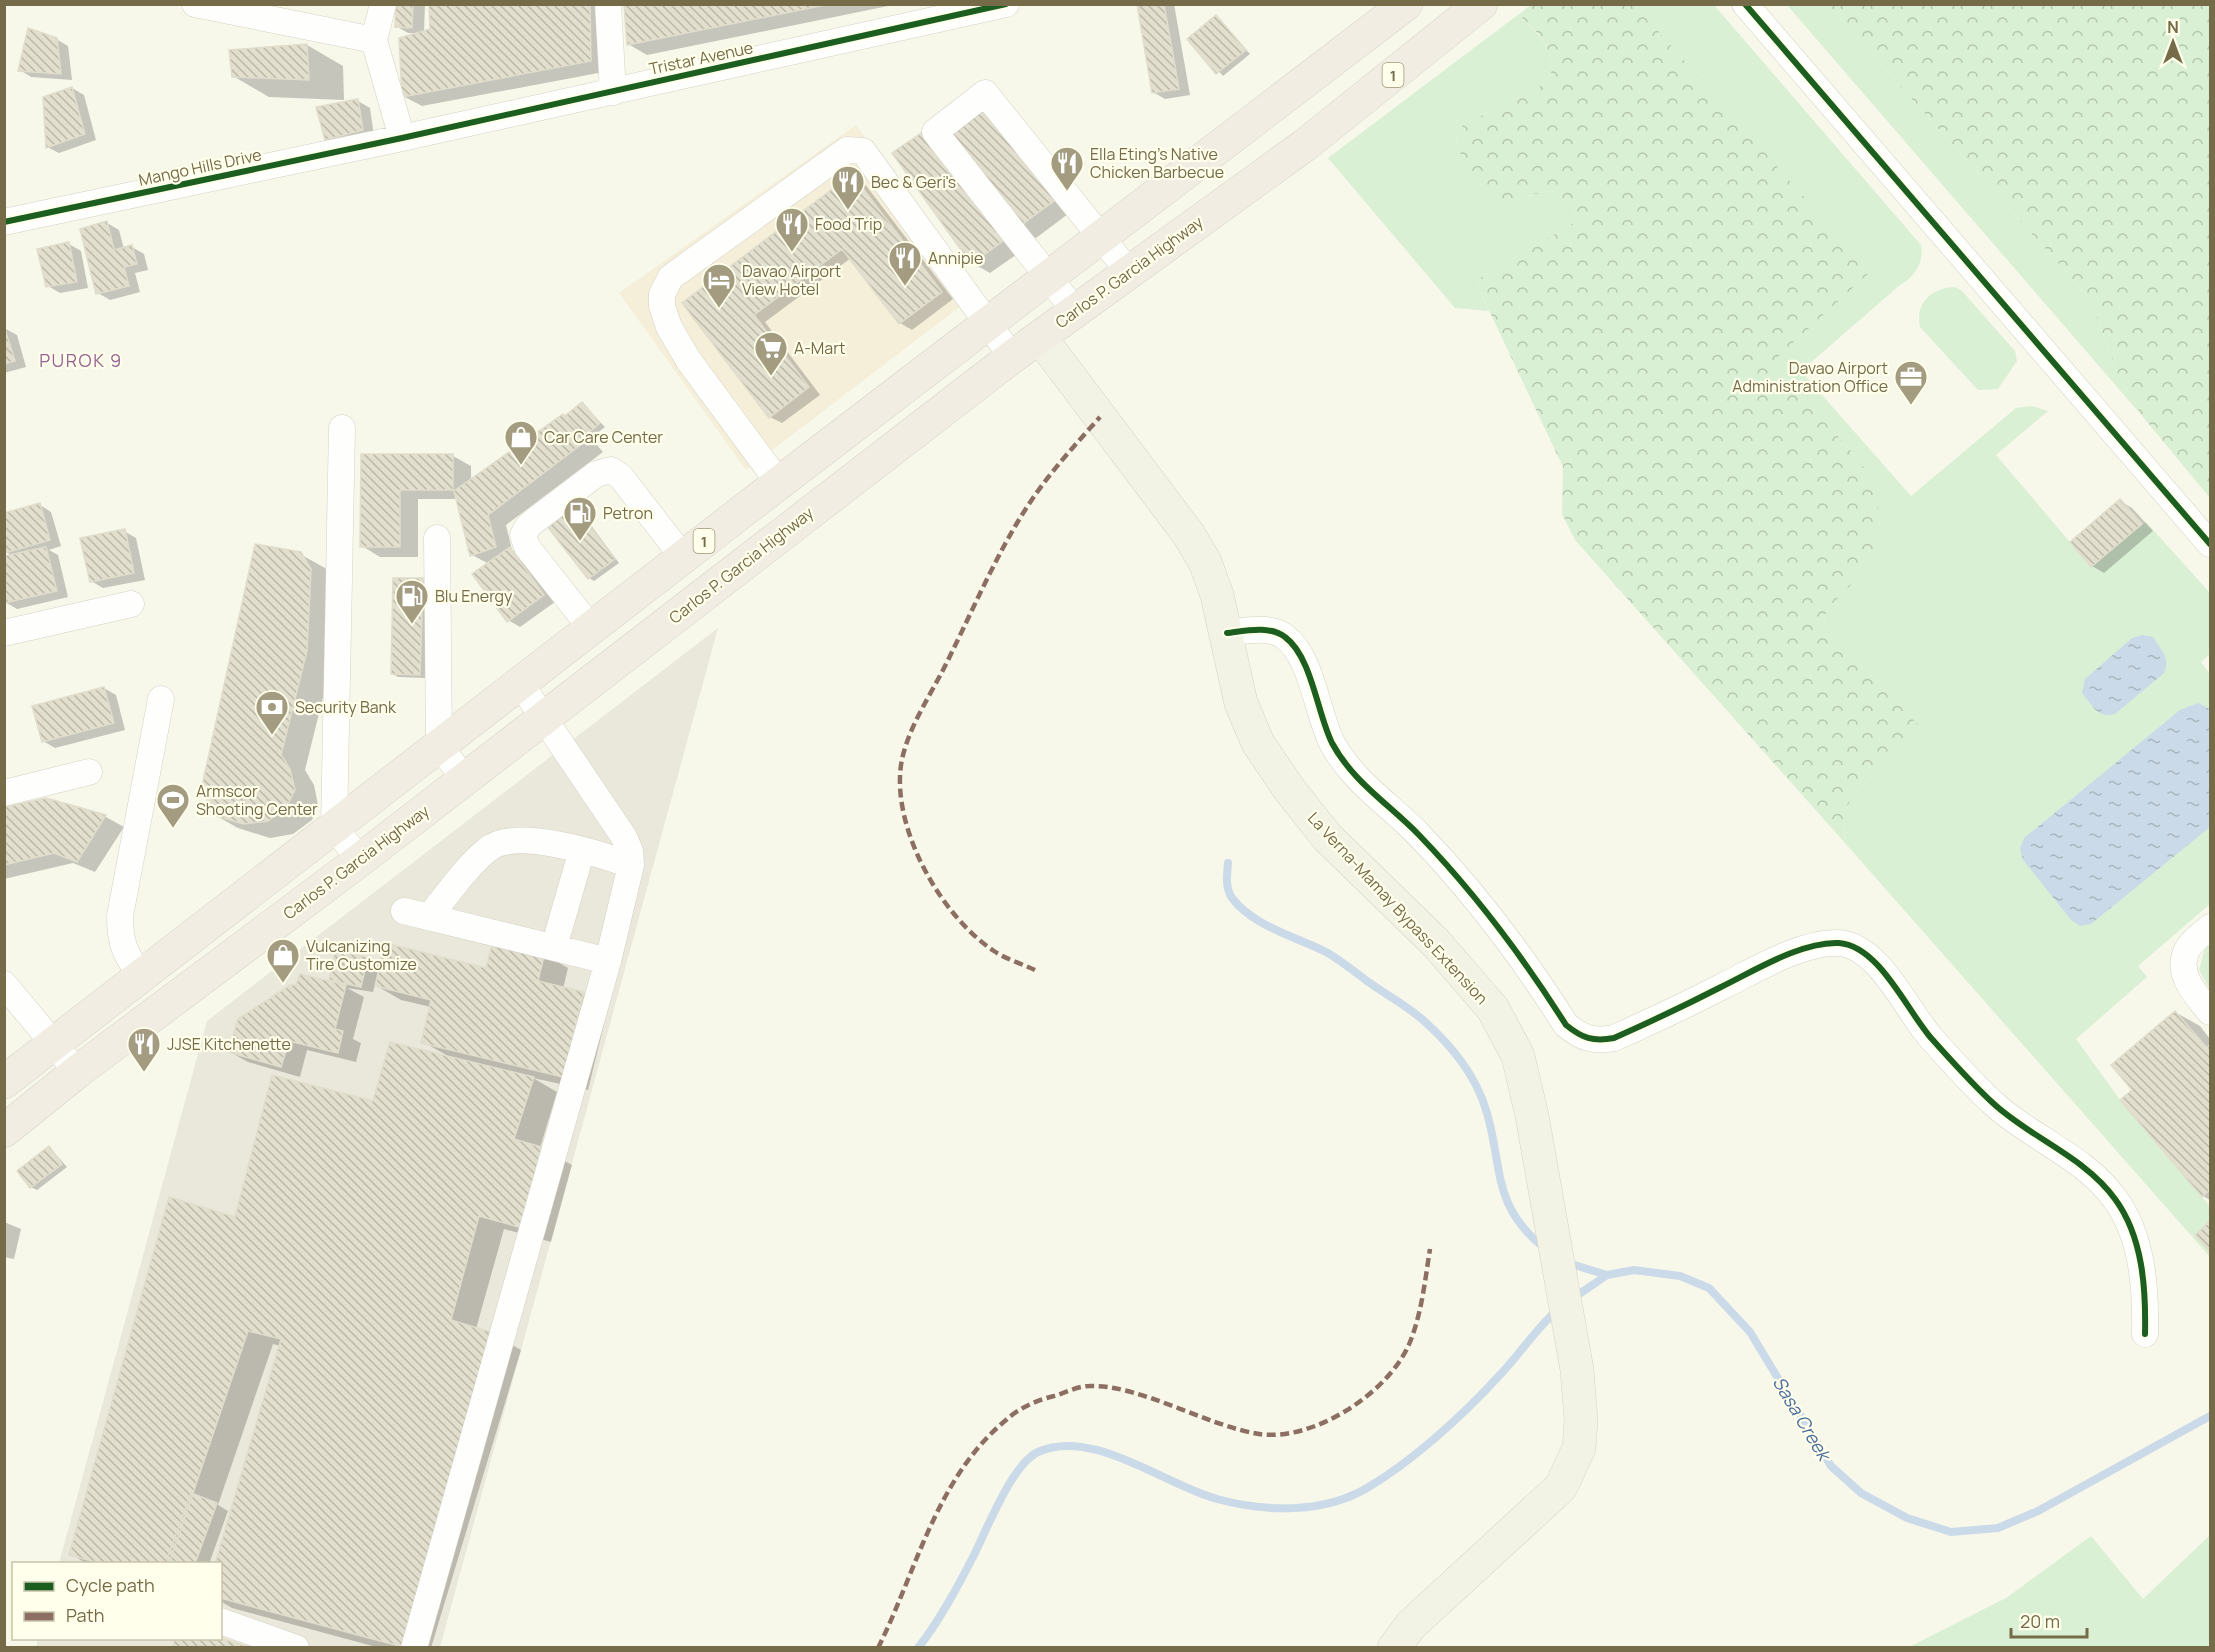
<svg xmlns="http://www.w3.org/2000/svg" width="2215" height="1652" font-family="Manrope,sans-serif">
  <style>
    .commercial { fill: #f5efda }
    .industrial { fill: #eae8da }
    .green { fill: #daf0d4 }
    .forest { fill: url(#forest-crowns) }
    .water { fill: url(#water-ripples) }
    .shadow { fill: #0003 }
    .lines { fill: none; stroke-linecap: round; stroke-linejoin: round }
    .stream { stroke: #cbdae8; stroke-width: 8 }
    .building { fill: url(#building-back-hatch); stroke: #e0ddcc; stroke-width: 1.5 }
    .minor-casing { stroke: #d4d2c5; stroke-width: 27 }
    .major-casing { stroke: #d6d3c6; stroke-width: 34 }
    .highway-casing { stroke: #d6d3c6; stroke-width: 34 }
    .minor { stroke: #fefefc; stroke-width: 26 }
    .major { stroke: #f2f2e5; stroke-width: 33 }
    .highway { stroke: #f1ede3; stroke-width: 33 }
    .quiet { stroke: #8d6e63; stroke-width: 4.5; stroke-dasharray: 9 4.5; stroke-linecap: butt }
    .cycleway-casing { stroke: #ffffeb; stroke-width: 10 }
    .cycleway { stroke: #1b5e20; stroke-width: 6 }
    .labels { text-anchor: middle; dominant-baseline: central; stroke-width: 4.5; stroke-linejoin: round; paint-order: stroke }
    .shield { fill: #ffffeb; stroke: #9f977a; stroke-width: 1.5 }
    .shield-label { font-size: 15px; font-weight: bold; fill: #766b49 }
    .street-label { font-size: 16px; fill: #766b49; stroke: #ffffeb }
    .poi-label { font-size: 16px; fill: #766b49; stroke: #ffffeb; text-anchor: start }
    .neighbourhood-label { font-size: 18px; letter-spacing: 1.5px; fill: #996495; stroke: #ffffeb }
    .water-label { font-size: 18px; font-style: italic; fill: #4b6e9f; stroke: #ffffeb }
  </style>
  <defs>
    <pattern id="forest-crowns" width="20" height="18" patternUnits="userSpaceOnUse" patternTransform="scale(1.5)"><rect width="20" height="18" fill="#daf0d4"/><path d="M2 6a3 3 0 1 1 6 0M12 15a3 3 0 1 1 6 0" fill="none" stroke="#b5c6ae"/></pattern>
    <pattern id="water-ripples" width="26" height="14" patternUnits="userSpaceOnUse" patternTransform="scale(1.5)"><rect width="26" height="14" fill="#cbdae8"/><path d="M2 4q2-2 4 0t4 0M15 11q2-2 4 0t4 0" fill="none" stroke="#a9b5be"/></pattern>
    <pattern id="building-back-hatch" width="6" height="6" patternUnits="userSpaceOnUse" patternTransform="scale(1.5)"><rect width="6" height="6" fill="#e2dfce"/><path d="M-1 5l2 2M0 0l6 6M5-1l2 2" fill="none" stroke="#bcb9a9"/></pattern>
  </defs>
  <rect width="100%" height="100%" fill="#f7f7ea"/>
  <path class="commercial" d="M856 125 978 293 746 470 619 293Z"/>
  <path class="industrial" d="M718 628 440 1647 36 1648 38 1638H220V1564L59 1563 207 1021Z"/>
  <path class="green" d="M1531 5H1536L1526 8 1522 18C1543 38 1552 47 1552 78L1539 87 1463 125 1456 138 1460 153 1510 204 1531 195 1552 190 1576 208 1572 224 1482 276 1478 287 1489 311 1455 308 1328 158Z
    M1635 5H1714L1921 245C1924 262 1915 277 1900 285L1801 371 1911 496 2016 408 2032 406 2048 411 1996 455 2091 567 2146 522 2210 593V654L2201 662 2210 674V904L2138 966 2147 977 2076 1039 2120 1100 2210 1206V1257L1845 843 1844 816 1852 795 1923 730 1827 629 1824 617 1831 605 1859 577 1853 453 1771 363Z
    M1787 5H1828L2090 299 2119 377 2143 417Z
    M1955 287 1962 291 2015 351 2017 361 1998 389 1978 390 1920 327C1915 302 1932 288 1955 287Z
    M2210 943V990L2199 970 2205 948Z
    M2210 1535V1647H1909L2006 1598 2091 1536 2143 1599Z"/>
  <path class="forest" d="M1536 4 1635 5 1870 272 1771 363 1853 453 1875 483 1879 519 1874 551 1859 577 1831 605 1824 617 1827 629 1923 730 1852 795 1844 816 1845 843 1575 540 1562 514 1563 467 1478 287 1482 276 1572 224 1576 208 1552 190 1531 195 1510 204 1491 197 1460 153 1456 137 1463 125 1539 87 1551 78C1553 48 1543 37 1522 18L1526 8Z
    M1828 5H2210V498L2143 417 2119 377 2090 299Z"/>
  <path class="water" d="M2142 635 2153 637C2161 650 2171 658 2164 673L2115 714C2098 719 2092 705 2082 693L2085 679 2132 638Z
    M2198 703 2210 709V827L2091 924 2080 926 2071 920 2023 860 2020 848 2024 838 2180 710Z"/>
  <path class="shadow" d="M397 4H425L424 33 432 31 431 4H607L609 71 422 106 403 96 418 33H408L396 26Z
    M626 4H898L647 55 628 44Z
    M1138 4H1174L1190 95 1165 99 1153 92Z
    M1216 17 1250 54 1223 76 1189 39Z
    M56 39 68 46 72 80 31 77 20 70Z
    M307 45 343 66 344 100 269 97 233 76Z
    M72 88 84 95 96 140 59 153 47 147Z
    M358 101 370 108 374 136 338 145 326 139Z
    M982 107 1072 211 1036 238 1017 228Z
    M894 154 1023 250 990 273 972 263Z
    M852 176 864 183 953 299 912 330 900 323 851 258 765 322 820 395 782 423 770 417 684 303Z
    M107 223 119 230 124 249 132 247 144 254 148 270 135 273 140 292 110 300 98 293Z
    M69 244 81 251 88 288 60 293 48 286Z
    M4 328 17 335 26 367 4 373Z
    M582 404 605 427 591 438 603 452 506 525 512 550 522 556 555 602 520 627 508 620 489 564 472 555 458 499H418V557H380L362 546V455L453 456 471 466V481L563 416 574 422Z
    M2120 501 2132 508 2153 531 2104 573 2092 566Z
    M40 505 51 512 61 546 49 550 58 555 68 597 17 609 5 602 13 556 6 552 4 546V515Z
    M573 506 579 509 619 563 594 581 589 578Z
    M124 531 136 538 145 580 103 588 91 581Z
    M300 554 325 568 335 584 331 665 305 770 314 785 318 805 312 820 293 834 270 838 238 828 213 814Z
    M422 580 428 583 425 678 398 677 393 674Z
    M104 688 116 695 125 730 55 748 43 741Z
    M46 800 106 817 124 827 95 872 73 863 4 879V809Z
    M544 954 568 968 563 989 584 994 608 1008 588 1090 533 1078 557 1092 540 1148 572 1165 551 1242 504 1229 476 1329 497 1336 521 1350 431 1648H380L232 1608 220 1601V1564L281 1346 273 1344 218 1505 228 1511 209 1564H87L71 1554 236 1219 374 1103 448 1056 423 1042 431 1007 401 1000 375 985 373 992 347 988 364 997 353 1039 361 1043 356 1062 307 1050 300 1077 248 1062 230 1052 340 985 331 979 367 958 381 966 487 970Z
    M2175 1012 2200 1026 2210 1039V1200L2203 1196 2122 1100 2135 1090Z
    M50 1148 67 1167 37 1190 31 1187Z
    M4 1222 21 1229 14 1259 4 1257Z"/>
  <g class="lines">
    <path class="stream" d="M1228 863C1227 874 1225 888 1232 898 1253 926 1296 937 1326 952 1340 960 1354 971 1367 981 1385 994 1406 1005 1423 1020 1452 1046 1476 1075 1487 1113 1503 1169 1492 1205 1543 1247
      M1568 1263 1607 1275
      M1572 1299 1607 1275 1634 1270 1680 1276 1709 1288 1750 1332 1831 1466 1861 1493 1907 1518 1951 1532 1998 1528 2038 1511 2210 1416
      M918 1648C940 1620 958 1586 974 1555 987 1529 1012 1464 1038 1452 1092 1427 1165 1485 1217 1499 1265 1512 1323 1514 1367 1488 1413 1461 1462 1416 1498 1377 1519 1355 1535 1330 1558 1309"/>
  </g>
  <path class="building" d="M396 4H413L412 28 395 27Z
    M429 4H590L591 61 402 97 399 38 430 29Z
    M624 4H830L627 45Z
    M1137 4H1164L1179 89 1152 93Z
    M1216 15 1246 50 1216 74 1187 39Z
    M28 28 57 38 61 74 18 71Z
    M307 44 309 80 232 77 229 50Z
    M72 87 85 134 46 148 43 97Z
    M358 99 363 130 325 140 316 107Z
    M982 105 1055 200 1016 229 944 134Z
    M927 129 1006 239 971 264 892 153Z
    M852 174 942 292 899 324 842 249 754 315 809 387 769 418 682 303Z
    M107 221 114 250 132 245 137 264 124 267 129 286 96 294 80 229Z
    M69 242 77 282 46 287 37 249Z
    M4 326 15 361 4 364Z
    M582 402 600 423 585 436 566 415Z
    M563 414 586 441 488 515 496 547 470 556 454 491Z
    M361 454H453V490H400V547H360Z
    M2120 499 2142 524 2091 567 2070 542Z
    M40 503 50 540 5 553 4 513Z
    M573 504 615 559 588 579 546 525Z
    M125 529 134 573 90 582 80 538Z
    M255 544 301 552 311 569 307 651 281 755 290 769 295 790 287 806 268 821 244 824 212 815 202 786Z
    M46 547 57 591 4 603V556Z
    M510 547 544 595 507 622 472 574Z
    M393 578H423L420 675 391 674Z
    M104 687 114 723 42 742 32 706Z
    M46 798 106 815 77 862 54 853 4 865V807Z
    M493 940 545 952 538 981 584 992 563 1077 421 1043 431 1000 375 986 385 943 486 968Z
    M335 951 368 957 361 987 329 980Z
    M300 974 346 985 335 1029 343 1031 338 1053 289 1041 281 1067 228 1052 238 1019 290 985H296Z
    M2175 1011 2207 1048 2210 1044V1190L2202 1197 2120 1100 2132 1090 2111 1065Z
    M390 1042 534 1077 514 1139 548 1149 526 1229 479 1216 451 1320 497 1334 403 1647 220 1598V1564H215L281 1339 248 1331 169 1564H103L69 1555 169 1197 235 1217 272 1075 373 1101Z
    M49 1146 62 1164 30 1188 17 1171Z
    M2210 1221V1252L2195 1235Z
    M191 1493 217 1503 195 1564H180L167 1559Z
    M175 1638H220L252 1648H172Z"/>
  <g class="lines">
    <g class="minor-casing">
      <path id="minor" d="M195 4 374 40
        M608 4 613 92
        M1745 4 2210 544
        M374 40 402 138
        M374 40 383 4
        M4 222 402 138 1006 4
        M1075 311 935 132 985 93 1129 272
        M342 428 334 827 360 860
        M779 483 689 361 669 327 662 306V294L671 277 847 150 863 151 1012 357
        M437 538 439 746 465 779
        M591 628 527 547 523 535 529 525 596 474 611 470 621 477 683 557
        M4 633 131 604
        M1227 633C1244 631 1270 625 1285 637 1312 657 1317 713 1332 743 1353 782 1389 804 1419 835 1475 893 1523 957 1566 1025 1582 1038 1593 1042 1614 1038 1650 1022 1686 1005 1721 987 1754 971 1802 941 1839 943 1879 946 1906 1009 1931 1038 1951 1060 1972 1084 1994 1104 2031 1138 2085 1157 2115 1199 2143 1237 2146 1289 2145 1334
        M4 793 89 772
        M404 911 608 961
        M429 917C447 895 465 868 487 850 514 826 600 854 631 865
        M2210 927C2203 934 2191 941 2187 950 2175 974 2196 995 2210 1012
        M554 947 582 850
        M141 976C125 954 120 944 120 916L161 699
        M4 984 77 1072
        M220 1621 296 1648
        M414 1648 608 961 631 865 630 851 624 837 520 683"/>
    </g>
    <g class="major-casing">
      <path id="major" d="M1040 337 1189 535 1205 562 1217 595 1241 703 1258 743 1289 789 1327 837 1436 943 1493 1009 1518 1056 1532 1116 1577 1370 1581 1420 1579 1448 1561 1487 1411 1625 1394 1648"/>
    </g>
    <g class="highway-casing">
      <path id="highway" d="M4 1082 779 483 1406 4
        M4 1131 77 1072 360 860 1012 357 1305 145 1481 4"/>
    </g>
    <use href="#minor" class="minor"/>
    <use href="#major" class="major"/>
    <use href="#highway" class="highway"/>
    <path class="quiet" d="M1035 970C1022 964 1006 959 994 951 941 916 892 829 901 765 906 732 928 699 943 670 972 613 996 553 1031 501 1051 471 1076 444 1100 417
      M878 1648C917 1570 936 1478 1006 1420 1019 1408 1037 1400 1054 1396 1065 1393 1078 1386 1089 1386 1139 1384 1207 1426 1259 1434 1314 1442 1390 1392 1410 1342 1422 1312 1425 1280 1430 1249"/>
    <g class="cycleway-casing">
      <path id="cycleway" d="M1745 4 2210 544
        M4 222 402 138 1006 4
        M1227 633C1244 631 1270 625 1285 637 1312 657 1317 713 1332 743 1353 782 1389 804 1419 835 1475 893 1523 957 1566 1025 1582 1038 1593 1042 1614 1038 1650 1022 1686 1005 1721 987 1754 971 1802 941 1839 943 1879 946 1906 1009 1931 1038 1951 1060 1972 1084 1994 1104 2031 1138 2085 1157 2115 1199 2143 1237 2146 1289 2145 1334"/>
    </g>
    <use href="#cycleway" class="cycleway"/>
  </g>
  <defs>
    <g id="restaurant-pin" transform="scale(1.725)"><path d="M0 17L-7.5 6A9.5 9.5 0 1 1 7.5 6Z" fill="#a39c81" stroke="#ffffeb"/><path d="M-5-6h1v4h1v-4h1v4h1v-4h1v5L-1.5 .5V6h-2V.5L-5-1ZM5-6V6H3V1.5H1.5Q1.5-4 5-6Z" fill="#fff"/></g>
    <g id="hotel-pin" transform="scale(1.725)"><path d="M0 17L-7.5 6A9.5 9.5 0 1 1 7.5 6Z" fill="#a39c81" stroke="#ffffeb"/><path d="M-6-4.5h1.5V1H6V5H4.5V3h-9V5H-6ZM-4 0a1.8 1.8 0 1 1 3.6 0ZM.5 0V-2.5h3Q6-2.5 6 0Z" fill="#fff"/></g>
    <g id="supermarket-pin" transform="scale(1.725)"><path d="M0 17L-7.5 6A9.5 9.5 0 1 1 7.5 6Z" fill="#a39c81" stroke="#ffffeb"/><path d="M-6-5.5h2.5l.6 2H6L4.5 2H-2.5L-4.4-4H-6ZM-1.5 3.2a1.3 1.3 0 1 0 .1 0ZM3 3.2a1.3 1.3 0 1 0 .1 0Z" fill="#fff"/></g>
    <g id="office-pin" transform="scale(1.725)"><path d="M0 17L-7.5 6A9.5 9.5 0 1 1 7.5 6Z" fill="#a39c81" stroke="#ffffeb"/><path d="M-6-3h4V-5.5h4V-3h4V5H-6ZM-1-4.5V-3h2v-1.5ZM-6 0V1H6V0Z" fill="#fff"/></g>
    <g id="shop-pin" transform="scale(1.725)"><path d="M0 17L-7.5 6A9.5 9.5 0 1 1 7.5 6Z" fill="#a39c81" stroke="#ffffeb"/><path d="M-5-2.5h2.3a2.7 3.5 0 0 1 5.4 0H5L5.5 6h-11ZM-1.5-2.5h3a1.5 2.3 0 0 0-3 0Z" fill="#fff"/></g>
    <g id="fuel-pin" transform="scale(1.725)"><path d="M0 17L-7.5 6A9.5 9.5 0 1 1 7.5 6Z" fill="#a39c81" stroke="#ffffeb"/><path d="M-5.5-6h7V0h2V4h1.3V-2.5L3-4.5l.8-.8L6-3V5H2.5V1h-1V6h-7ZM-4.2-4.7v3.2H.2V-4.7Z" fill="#fff"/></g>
    <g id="bank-pin" transform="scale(1.725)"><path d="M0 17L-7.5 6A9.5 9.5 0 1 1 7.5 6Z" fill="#a39c81" stroke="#ffffeb"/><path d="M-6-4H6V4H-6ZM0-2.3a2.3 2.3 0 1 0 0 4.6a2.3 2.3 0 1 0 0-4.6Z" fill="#fff"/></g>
    <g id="stadium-pin" transform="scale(1.725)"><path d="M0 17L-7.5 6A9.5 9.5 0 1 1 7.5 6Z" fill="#a39c81" stroke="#ffffeb"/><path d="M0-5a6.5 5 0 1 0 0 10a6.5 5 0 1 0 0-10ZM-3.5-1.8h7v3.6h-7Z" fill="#fff"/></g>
  </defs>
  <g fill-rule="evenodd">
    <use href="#restaurant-pin" x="1067" y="163"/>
    <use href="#restaurant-pin" x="848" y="182"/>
    <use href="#restaurant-pin" x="792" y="224"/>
    <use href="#restaurant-pin" x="905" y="258"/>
    <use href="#hotel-pin" x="719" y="280"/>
    <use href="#supermarket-pin" x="771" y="348"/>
    <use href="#office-pin" x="1911" y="377"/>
    <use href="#shop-pin" x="521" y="437"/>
    <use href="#fuel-pin" x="580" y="513"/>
    <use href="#fuel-pin" x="412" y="596"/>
    <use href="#bank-pin" x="272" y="707"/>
    <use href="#stadium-pin" x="173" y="800"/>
    <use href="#shop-pin" x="283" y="955"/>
    <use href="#restaurant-pin" x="144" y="1044"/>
  </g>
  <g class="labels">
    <g class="shield">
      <rect x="1382.5" y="63" width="21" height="24" rx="4.5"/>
      <rect x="693.5" y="529" width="21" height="24" rx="4.5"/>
    </g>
    <g class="shield-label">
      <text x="1393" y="75">1</text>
      <text x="704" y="541">1</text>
    </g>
    <g class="street-label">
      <text transform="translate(701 58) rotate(-12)">Tristar Avenue</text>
      <text transform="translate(200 167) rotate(-12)">Mango Hills Drive</text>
      <text transform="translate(1129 272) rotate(-36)">Carlos P. Garcia Highway</text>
      <text transform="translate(741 565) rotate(-38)">Carlos P. Garcia Highway</text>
      <text transform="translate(356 862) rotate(-37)">Carlos P. Garcia Highway</text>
      <text transform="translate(1398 908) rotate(47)">La Verna-Mamay Bypass Extension</text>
    </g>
    <g class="poi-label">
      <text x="1090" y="154">Ella Eting's Native<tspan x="1090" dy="18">Chicken Barbecue</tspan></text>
      <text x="871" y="182">Bec &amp; Geri's</text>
      <text x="815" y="224">Food Trip</text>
      <text x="928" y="258">Annipie</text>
      <text x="742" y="271">Davao Airport<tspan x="742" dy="18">View Hotel</tspan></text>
      <text x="794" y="348">A-Mart</text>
      <text x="1888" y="368" text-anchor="end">Davao Airport<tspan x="1888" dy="18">Administration Office</tspan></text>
      <text x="544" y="437">Car Care Center</text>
      <text x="603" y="513">Petron</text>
      <text x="435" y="596">Blu Energy</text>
      <text x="295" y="707">Security Bank</text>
      <text x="196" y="791">Armscor<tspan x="196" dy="18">Shooting Center</tspan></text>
      <text x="306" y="946">Vulcanizing<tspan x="306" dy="18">Tire Customize</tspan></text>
      <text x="167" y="1044">JJSE Kitchenette</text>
    </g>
    <g class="neighbourhood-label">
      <text x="81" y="360">PUROK 9</text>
    </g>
    <g class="water-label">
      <text transform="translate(1802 1418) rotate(59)">Sasa Creek</text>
    </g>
  </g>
  <rect width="2215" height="1652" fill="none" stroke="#766b49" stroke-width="12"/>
  <rect x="12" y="1562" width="210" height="78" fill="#ffffeb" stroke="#c8c4aa" stroke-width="1.5"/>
  <rect x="24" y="1582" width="30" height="9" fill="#1b5e20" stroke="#c8c4aa" stroke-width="1.5"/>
  <text x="66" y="1592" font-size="18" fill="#766b49">Cycle path</text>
  <rect x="24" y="1612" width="30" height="9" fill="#8d6e63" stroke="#c8c4aa" stroke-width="1.5"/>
  <text x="66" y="1622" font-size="18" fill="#766b49">Path</text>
  <g transform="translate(2173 42)" stroke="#ffffeb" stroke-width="4.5" paint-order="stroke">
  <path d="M0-4.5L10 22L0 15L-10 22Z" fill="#766b49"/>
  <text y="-9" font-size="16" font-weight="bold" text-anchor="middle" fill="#766b49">N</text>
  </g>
  <path d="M2011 1628v9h76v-9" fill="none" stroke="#766b49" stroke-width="3"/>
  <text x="2020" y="1628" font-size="18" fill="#766b49" stroke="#ffffeb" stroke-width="4.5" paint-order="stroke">20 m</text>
</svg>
